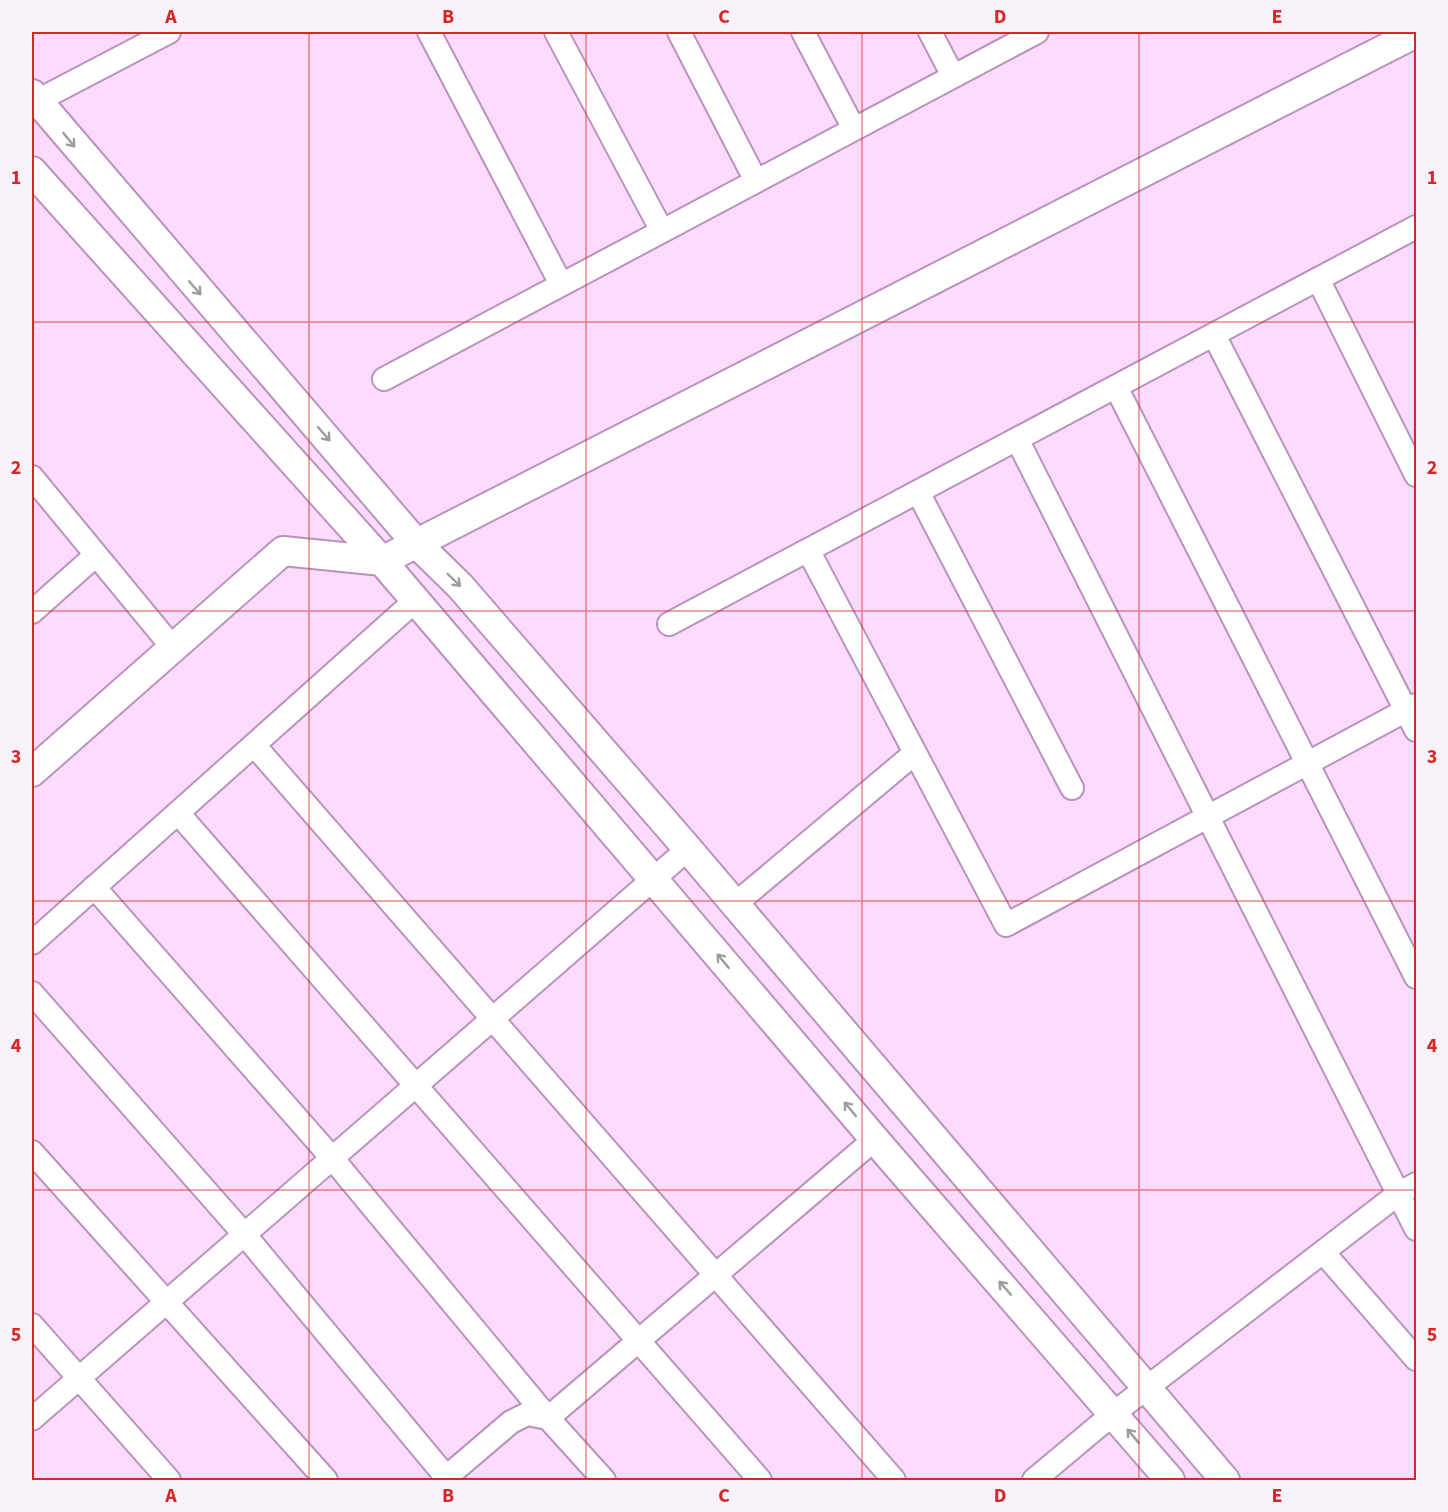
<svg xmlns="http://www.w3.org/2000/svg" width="1448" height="1512" font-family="'Source Sans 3',sans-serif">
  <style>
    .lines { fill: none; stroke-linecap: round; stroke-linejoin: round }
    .minor-casing { stroke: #b993bc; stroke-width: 26 }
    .tertiary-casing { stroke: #b993bc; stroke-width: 32 }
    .minor { stroke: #fff; stroke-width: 22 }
    .tertiary { stroke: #fff; stroke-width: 28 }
    .oneway { stroke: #a29aa2 }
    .grid { fill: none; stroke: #d62828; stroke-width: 1.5; stroke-opacity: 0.55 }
    .neatline { fill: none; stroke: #d62828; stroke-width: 2 }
    .grid-label { font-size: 20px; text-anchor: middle; font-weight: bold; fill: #d62828 }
  </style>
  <rect width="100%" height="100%" fill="#fcdbff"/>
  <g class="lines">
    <g class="minor-casing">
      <path id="minor" d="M429 32 561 284
        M556 32 662 231
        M679 32 756 181
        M803 32 854 129
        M930 32 953 76
        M37 101 169 32
        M1318 279 1416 475
        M1214 335 1416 730
        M384 379 1037 32
        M1116 387 1416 977
        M1017 439 1416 1229
        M32 477 173 648
        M918 492 1072 788
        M808 550 1006 925 1416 705
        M32 612 96 555
        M669 624 1416 227
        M254 745 894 1480
        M178 813 760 1480
        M94 887 332 1158 548 1418 875 1139
        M734 905 915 753
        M32 943 416 600
        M32 993 244 1234 447 1478
        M32 1152 326 1480
        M1323 1252 1416 1359
        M32 1325 169 1480
        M32 1419 688 849
        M443 1480 511 1422 527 1414 548 1418 604 1480
        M1034 1480 1114 1413 1398 1194 1416 1184"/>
    </g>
    <g class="tertiary-casing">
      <path id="tertiary" d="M32 94 416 543 460 586 688 849 1225 1480
        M32 171 382 561 883 1149 1170 1480
        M32 772 283 551 382 561 1416 33"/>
    </g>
    <use href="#minor" class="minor"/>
    <use href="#tertiary" class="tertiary"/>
  </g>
  <defs><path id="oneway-shaft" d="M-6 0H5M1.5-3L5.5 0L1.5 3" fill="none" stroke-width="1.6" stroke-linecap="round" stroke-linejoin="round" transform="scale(1.5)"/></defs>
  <g class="oneway">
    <use href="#oneway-shaft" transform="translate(69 140) rotate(51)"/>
    <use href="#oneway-shaft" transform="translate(195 288) rotate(49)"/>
    <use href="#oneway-shaft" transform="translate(324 434) rotate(49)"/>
    <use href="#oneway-shaft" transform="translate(454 580) rotate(44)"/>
    <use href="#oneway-shaft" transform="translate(723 961) rotate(-130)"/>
    <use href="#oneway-shaft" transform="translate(850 1109) rotate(-130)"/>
    <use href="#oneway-shaft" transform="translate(1005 1288) rotate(-131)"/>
    <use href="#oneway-shaft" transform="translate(1133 1436) rotate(-130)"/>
  </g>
  <path class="grid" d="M309 32V1480M586 32V1480M862 32V1480M1139 32V1480M32 322H1416M32 611H1416M32 901H1416M32 1190H1416"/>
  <rect width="1448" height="1512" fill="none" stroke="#faf2fb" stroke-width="66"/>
  <rect x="33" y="33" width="1382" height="1446" class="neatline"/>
  <g class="grid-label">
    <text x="171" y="23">A</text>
    <text x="448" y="23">B</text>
    <text x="724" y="23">C</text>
    <text x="1000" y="23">D</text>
    <text x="1277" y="23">E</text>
    <text x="16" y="184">1</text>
    <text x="1432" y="184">1</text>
    <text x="16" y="474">2</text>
    <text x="1432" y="474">2</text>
    <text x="16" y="763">3</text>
    <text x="1432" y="763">3</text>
    <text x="16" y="1052">4</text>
    <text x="1432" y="1052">4</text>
    <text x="16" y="1341">5</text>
    <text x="1432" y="1341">5</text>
    <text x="171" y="1502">A</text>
    <text x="448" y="1502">B</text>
    <text x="724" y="1502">C</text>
    <text x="1000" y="1502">D</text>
    <text x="1277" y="1502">E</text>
  </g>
</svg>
